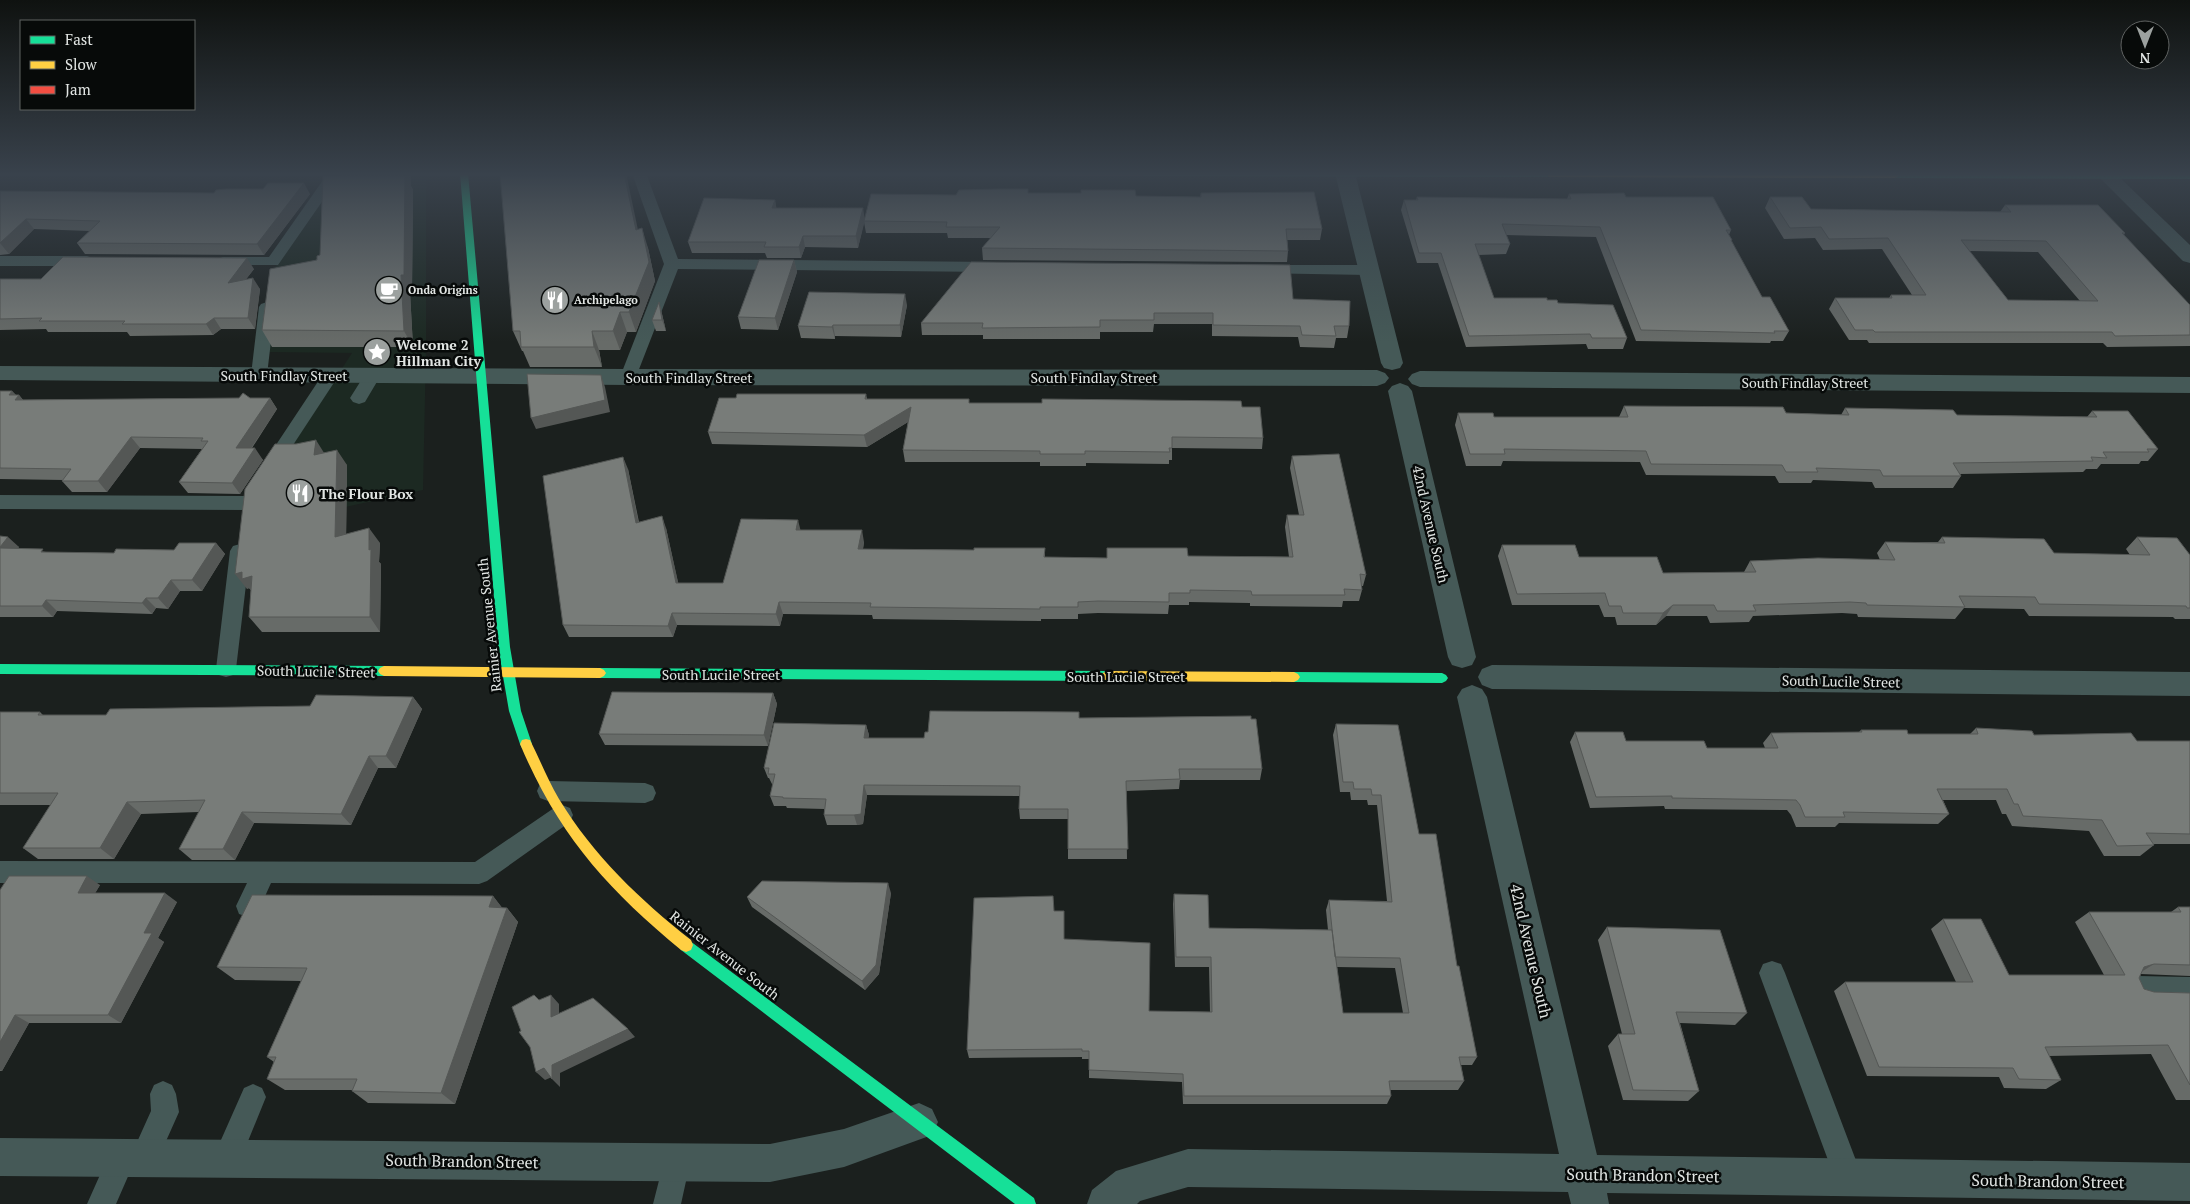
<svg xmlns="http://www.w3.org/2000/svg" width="2190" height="1204" font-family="'PT Serif',serif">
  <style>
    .built { fill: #1c2922 }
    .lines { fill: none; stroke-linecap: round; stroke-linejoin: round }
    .lane { fill: #455957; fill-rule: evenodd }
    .street { fill: #455957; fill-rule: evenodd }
    .fast { fill: #16e098; fill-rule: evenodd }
    .slow { fill: #ffcf43; fill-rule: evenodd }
    .jam { fill: #f24e42; fill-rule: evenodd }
    .wall { fill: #676b68; fill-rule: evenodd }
    .shaded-wall { fill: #545755 }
    .building { fill: #787c79; stroke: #545755; fill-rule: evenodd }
    .labels { text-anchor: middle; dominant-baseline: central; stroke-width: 5; stroke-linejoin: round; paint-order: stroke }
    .far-poi-label { font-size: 11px; font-weight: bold; fill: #e2e6e4; stroke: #070a09; text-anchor: start }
    .poi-label { font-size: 14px; font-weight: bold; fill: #e2e6e4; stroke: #070a09; text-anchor: start }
    .street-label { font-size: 14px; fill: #e2e6e4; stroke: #070a09 }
    .near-street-label { font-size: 16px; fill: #e2e6e4; stroke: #070a09 }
  </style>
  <rect width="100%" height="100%" fill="#1b201e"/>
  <path class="built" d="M336 173H426V350L423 490 254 527 255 503 352 353 265 352 277 260Z"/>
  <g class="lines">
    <path class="lane" d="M328 173H342L278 265H218L215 262 218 259 223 257H269Z
      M632 173H646L678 259 994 262 999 264 1002 267 999 270 994 272 678 269 636 377 634 381 628 382 622 381 620 377 664 264Z
      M0 256H87L92 258 95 261 92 264 87 266H0Z
      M1263 265H1368L1373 267 1376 270 1373 273 1368 275 1258 273 1255 270 1258 267Z
      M267 302 273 304 275 307 267 375 265 379 259 380 253 379 251 375 259 307 261 304Z
      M331 370 337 371 339 375 276 471 270 473 264 471 261 467 264 463 325 371Z
      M373 370 379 371 381 375 365 402 359 404 353 402 350 398 367 371Z
      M0 495 246 496 253 498 255 503 253 508 246 510 0 509Z
      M240 544 247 546 250 551 236 669 233 675 226 677 219 675 216 669 230 551 233 546Z
      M548 781 645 783 653 786 656 793 653 800 645 803 548 801 540 798 537 791 540 784Z
      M562 805 570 808 573 815 570 822 487 881 479 884 271 883 257 914 248 917 239 914 236 906 247 883H0V861L475 862 554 808Z
      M1772 961 1781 964 1785 973 1863 1179 1859 1189 1849 1193 1839 1189 1835 1179 1759 973 1763 964Z
      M2138 976 2190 977V1001L2138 1000 2129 997 2125 988 2129 979Z
      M163 1081 172 1085 176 1094 179 1112 154 1168 144 1172 134 1168 133 1165 116 1204H87L112 1148 122 1144 132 1148 133 1151 151 1111 150 1094 154 1085Z
      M253 1084 262 1088 266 1097 237 1168 227 1172 217 1168 213 1158 244 1088Z
      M676 1149 686 1153 690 1163 681 1204H653L666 1153Z"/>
    <path class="street" d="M1335 173H1355L1403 363 1400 368 1392 370 1384 368 1381 363Z
      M2095 173H2115L2190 245V263L2183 261Z
      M0 366 628 369 1377 370 1385 373 1389 378 1385 383 1377 386 628 385 0 380Z
      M1420 371 2190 377V393L1420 387 1412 384 1408 379 1412 374Z
      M1400 383 1408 386 1412 391 1476 657 1472 665 1462 668 1452 665 1448 657 1388 391 1392 386Z
      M1492 665 2190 672V696L1492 689 1482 685 1478 677 1482 669Z
      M1472 685 1482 689 1487 697 1597 1155 2190 1163V1201L1607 1193 1609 1204H1571L1568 1192 1188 1187 1140 1201 1137 1204H1087L1092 1190 1116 1171 1188 1149 1559 1154 1457 697 1462 689Z
      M919 1103 932 1109 938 1122 932 1135 844 1167 770 1182 0 1176V1138L770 1144 844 1129Z"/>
    <path class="fast" d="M460 173H468L510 647 521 711 532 744 530 748 526 749 522 748 520 744 509 711 498 647Z
      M1138 173H1554L1555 175 1551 177 1142 176Z
      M1892 174 2190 175V179L1895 178H1892Z
      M0 664 384 666 388 668 390 671 388 674 384 676 0 674Z
      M600 668 1107 671 1111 673 1113 676 1111 679 1107 681 600 678 596 676 594 673 596 670Z
      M1294 672 1442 673 1446 675 1448 678 1446 681 1442 683 1294 682 1290 680 1288 677 1290 674Z
      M686 938 1034 1198 1036 1204H1015L681 950 679 945 681 940Z"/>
    <path class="slow" d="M1548 173 1895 174 1899 176 1895 178 1551 177H1548Z
      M384 666 600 668 604 670 606 673 604 676 600 678 384 676 380 674 378 671 380 668Z
      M1107 671 1294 672 1298 674 1300 677 1298 680 1294 682 1107 681 1103 679 1101 676 1103 673Z
      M526 739 530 740C540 760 548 780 559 799 593 855 640 900 691 940L693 945 691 950 686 952 681 950C606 888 558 834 520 744L522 740Z"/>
    <path class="jam" d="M987 173H1146V174L1142 176 991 175Z"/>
  </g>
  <path class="wall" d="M339 173H411V186L413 190 412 291 410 292 413 347H272L262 330 320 255Z
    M0 191 310 194 264 255 85 254 77 243 90 231 34 229 9 254 0 255Z
    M1029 193 1136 196 1200 197 1201 193 1322 229 1320 240H1287L1288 251 1287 262 983 260 982 248 991 238H948L947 233H866L864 222 858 248 805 247 801 258H767L765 253H692L688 242 775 200 776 208 865 219 956 195Z
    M1569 194 1626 197 1731 230 1729 235 1732 240 1731 242 1762 297 1789 331 1783 341H1771L1770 343 1636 341 1596 237 1506 235 1510 244 1506 254 1478 255 1494 298 1547 300 1558 303 1627 338 1623 349H1588L1586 344 1466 347 1438 263H1417L1401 210 1404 200H1416L1417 197 1567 199Z
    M1770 197 1811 209 2000 212 2005 205 2125 233 2124 235 2190 305V346L2107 347 2103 343H1869L1867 340H1849L1829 309 1835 298H1889L1891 295H1912L1882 249 1823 250 1815 238 1784 239 1765 208ZM1969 251 2038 252 2080 301 2008 300Z
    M638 229 648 248 655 281 636 332H627L620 350H599L602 367H530L523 351H522L513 331Z
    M794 260 797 272 778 330 741 329 738 317Z
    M254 269 246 279 260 289 255 329H221L213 335 130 336 127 332H48L46 329 0 330V279H41Z
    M1293 299 1349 326 1347 338H1336L1334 348 1300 347 1298 337 1212 336V324H1154L1153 332H1100V339H983V335H922L921 323Z
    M659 302 662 314 666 331H656L652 320Z
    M907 305 901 337 835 336V339L801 338 798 326Z
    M0 391H12L16 395H19L23 400 270 398 277 409 252 448 263 460 240 494 188 493 179 482 202 449 140 448 107 492H72L62 481 63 480 0 479Z
    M866 394 867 399H969V403L1242 407 1263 438 1262 449 1172 448V460H1169V464L1086 463V466H1040V462H905L903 450 908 422 867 447 712 444 708 432Z
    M1624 406 1841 415 1845 408 1957 415 2087 417 2092 411 2158 449 2148 461H2141L2139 464H2101L2097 469H2086L2083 472 1960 474 1961 476 1953 488H1875L1872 482 1813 480 1811 483H1779L1775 476 1646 475 1640 462 1503 461 1501 466H1466L1455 425 1458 413 1494 417H1619Z
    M324 453 347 465 346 534 380 543 379 562 381 564 380 632H262L249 617 251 590 249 588 247 589Z
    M1292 456 1366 575 1363 586H1362V590L1359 601H1343L1342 607 1250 606V603L1189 602V605H1169L1168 614 1098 613 1078 614V619H1041V621L873 619 872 615 783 614 780 626 677 625 673 637H569L563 625 628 469 639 522 666 528 678 583H723L801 530 864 542 863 549 974 550 1045 548V557L1107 558 1188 556 1289 557 1285 527 1287 515H1299L1290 468Z
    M0 536 19 547 18 548 46 552 114 553 174 550 216 543 225 554 202 591H180L168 609 156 608 152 614 57 611 53 617H0Z
    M1942 537 2054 553 2130 555 2126 549 2137 537 2190 555V619H2175L2173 617 2029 616 2024 609 1964 608 1955 619 1858 617 1857 614 1842 613 1753 616 1749 622 1710 623 1707 616H1666L1656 625H1617L1615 617H1604L1599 605H1512L1498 556 1502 545 1579 557 1663 573 1744 572 1750 561 1880 560 1877 553 1885 542H1938Z
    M773 693 777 704 768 746 605 745 599 734Z
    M413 697 422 709 396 768H378L351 825 254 823 235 860H192L179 849 199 812 141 814 114 859H38L23 848 51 805H0V712H40L43 715H106L310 706Z
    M1079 718 1262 769 1260 780H1180L1179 789 1126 791 1127 859H1068V819H1020L1019 809 1020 796 867 795 863 824 857 825H827L824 815V809L787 808 786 806H774L770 796 773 784H772L769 778H768L764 768 866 725 869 735 868 738H924Z
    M1336 724 1419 834 1457 966 1477 1057 1472 1065H1461L1464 1081 1458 1090H1390L1391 1096 1387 1104H1183L1182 1082 1089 1078V1059H1082V1057L969 1058 967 1050 1054 911H1064V939L1149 1011 1210 1012 1209 967H1175L1173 904 1174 894 1209 928 1328 930 1326 910 1329 900 1387 901 1377 805H1368L1367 800H1351L1350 792H1340L1333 735ZM1337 967 1395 968 1403 1013H1343Z
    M1976 728 2034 735 2137 741H2190V844H2153L2154 845 2140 856H2104L2089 831 2012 826 2006 814H2002L1996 800H1943L1949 814 1938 824 1839 823 1835 827H1796L1791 815 1787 810 1665 809 1664 806 1590 808 1570 742 1575 732 1626 741 1707 748H1765L1763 743 1771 733 1859 732 1861 730 1908 734H1970Z
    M100 885 95 893 177 902 158 938 164 942 121 1023H29L2 1071H0V890Z
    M891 893 879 974 865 990 752 907 747 897Z
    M493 896 502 908H507L518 922 455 1104 368 1103 352 1091V1090H285L267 1079 274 1062 267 1057 301 981 235 980 217 967Z
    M2178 907H2190V976L2141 974 2139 978 2144 989 2154 992 2190 993V1100H2176L2151 1054 2049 1056 2061 1080 2046 1089 2004 1088 1999 1077 1867 1076 1834 991 1845 982H1956L1931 929 1943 919 2009 975H2104L2075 922 2089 912H2171Z
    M1607 927 1747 1013 1735 1025 1680 1023 1699 1091 1688 1101 1623 1100 1608 1046 1618 1034H1622L1598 940Z"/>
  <path class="shaded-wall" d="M404 173H411V186L413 190 412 291 410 292 413 347 404 331 401 275Z
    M624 173H626L642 249 636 230Z
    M304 183 310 194 264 255 257 244Z
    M775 200 777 211 772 208Z
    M863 208 865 220 858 248 856 236Z
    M26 219 34 229 9 254 0 243Z
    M642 228 648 248 655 281 636 332 629 312Z
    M803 236 805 247 801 258 799 247Z
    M247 258 254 269 235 294 228 283Z
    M794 260 797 272 778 330 775 318Z
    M253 278 260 289 255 329 248 318Z
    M905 294 907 305 901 337 900 325Z
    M659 302 662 314 666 331 662 320Z
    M620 312 627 332 620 350 613 331Z
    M214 318 221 329 213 335 206 324Z
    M833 325 835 336V339L832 327Z
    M592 331 599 350 602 367 594 347Z
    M601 375 605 387 610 412 536 429 531 418Z
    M12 391 17 397 19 395 29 407 25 411 9 395Z
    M270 398 277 409 244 459 236 448Z
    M911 407 913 419 867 447 864 435Z
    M131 437 140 448 107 492 98 481Z
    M316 440 326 456 314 455Z
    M255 448 263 460 240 494 232 483Z
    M337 450 347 465 346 552 335 537Z
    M623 457 628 469 641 535 636 523Z
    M662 516 666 528 681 595 676 583Z
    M798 520 801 532 796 530Z
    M369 528 380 543 379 562 381 564 380 632 370 617Z
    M862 530 864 542 861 561 858 549Z
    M8 537 19 547 10 559 0 549V547Z
    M216 543 225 554 202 591 192 580Z
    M242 572 252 576 254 594 249 588 247 589 235 574Z
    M171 580 180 591 168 609 158 598Z
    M146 598 156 608 152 614 142 603Z
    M46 600 57 611 53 617 42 606Z
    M779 602 783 614 780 626 776 614Z
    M1673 605 1666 616 1656 625 1663 613Z
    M672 613 677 625 673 637 668 626Z
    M773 693 777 704 768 746 764 735Z
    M413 697 422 709 396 768 386 756Z
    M866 725 869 735 867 748 864 738Z
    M369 756 378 768 351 825 341 814Z
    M864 785 867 795 863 824 857 825 854 815Z
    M127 802 141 814 114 859 100 848Z
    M242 812 254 823 235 860 223 849Z
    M87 876 100 885 90 902 78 893Z
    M888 883 891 893 879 974 865 990 862 981Z
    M165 893 177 902 158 938 164 942 121 1023 108 1015 144 933Z
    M493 896 504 910 489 907Z
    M507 908 518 922 455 1104 441 1093Z
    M2154 964 2138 974 2144 967Z
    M551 995 559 1004V1026L551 1017Z
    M15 1015 29 1023 2 1071 0 1070V1042Z
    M628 1029 635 1037 560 1073V1087L552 1079V1077L545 1080 536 1072Z"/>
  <path class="building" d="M339 173H405L404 275H401L404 331 262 330 270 269 317 260V256L320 255 323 176H338Z
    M500 173H624L636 230 642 228 649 262 629 312H620L613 331H592L594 347H521L520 331H513Z
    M268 183H304L257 244 77 243 100 221 26 219 0 243V191L214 193 216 190 226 189H263Z
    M998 189H1028V193H1081V190H1135L1136 196 1201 197V193L1314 192 1322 229H1286L1288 251 982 248 1000 227H946L947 222 864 221 871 194 956 195 959 190Z
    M1624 193 1626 197H1713L1731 230H1726L1732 240H1731L1762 297H1770L1789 331H1774L1775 333 1641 330 1600 227 1502 224 1510 244H1475L1494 298H1547V300H1557L1558 303 1613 305 1627 338H1592L1590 334 1469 336 1441 253H1419L1404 200H1418L1417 197 1571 199 1569 194Z
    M1770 197H1802L1811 209 2011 212 2005 205H2098L2125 233H2122L2190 305V335L2115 336 2112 332H1875L1873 330H1855L1835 298H1892L1891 295H1926L1888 238 1829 239 1821 227 1790 228ZM1961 240 2046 241 2098 301 2008 300Z
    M704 198 775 200 772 208H863L856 236H803L799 247H764L766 242H688Z
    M63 257 247 258 228 283 253 278 248 318H214L206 324H122L125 321H39L42 318 0 319V279H41Z
    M759 260H794L775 318 738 317Z
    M971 262 1290 265 1293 299 1350 301 1349 326H1334L1336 336 1302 335 1300 326 1213 325V313H1154V320H1100V327L982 328 983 323H921Z
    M809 292 905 294 900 325H833L832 327 798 326Z
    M659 302 662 320H652Z
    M527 374 601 375 605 400 531 418Z
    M0 391H12L9 395H19L15 400 239 398 243 393 250 398H270L236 448H255L232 483 179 482 208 441H201L203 438 131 437 98 481H62L71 469 0 468Z
    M737 394H866L865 399H969V403H1042V399L1241 401 1242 407H1260L1263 438 1172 437V448H1169L1170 452 1085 451V454H1040V451L903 450 911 407 864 435 708 432 719 398H736Z
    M1624 406 1783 407 1786 413 1849 415 1845 408 1953 410 1957 415 2097 417 2092 411H2128L2158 449H2147L2149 452H2103L2107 458 2091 457 2093 461 1953 463 1961 476H1883L1880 470 1816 468 1818 472H1786L1782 465 1651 464 1646 451 1504 449 1505 454H1470L1458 413H1493L1494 417H1628Z
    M316 440 314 455 337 450 335 537 369 528V550L371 549 370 617H249L252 576 242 579V572L235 574 245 489 275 444H296Z
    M1339 454 1366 575 1360 574 1362 590 1344 589 1345 595H1252L1251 591 1190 590V593H1169V602L1098 601 1078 602V607H1040V609L870 607 871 603 779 602 776 614 672 613 668 626 563 625 543 476 623 457 636 523 662 516 676 583H723L741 519 798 520 796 530H862L858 549 974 550V548H1045L1044 557 1107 558V548H1187L1188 556 1293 557 1287 515H1304L1292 456Z
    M0 536 8 537 0 547Z
    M1942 537 2044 539 2054 553 2150 555 2137 537 2177 538 2190 555V608H2187L2186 606 2039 604 2035 597 1959 596 1965 607 1867 605 1866 603 1850 602 1753 605 1756 611H1717L1714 605H1673L1663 613H1623L1621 606H1609L1605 593 1517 594 1502 545H1575L1579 557H1657L1663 573 1756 572 1750 561 1818 558 1895 560 1885 542 1945 543Z
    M179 543H216L192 580H171L158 598H146L142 603 46 600 42 606H0V548L43 549 41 552 114 553 116 549 174 550Z
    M612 692 773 693 764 735 599 734Z
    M316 695 413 697 386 756H369L341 814 242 812 223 849H179L205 800 127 802 100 848H23L58 793H0V712H40L38 715H106L110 709 310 706Z
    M930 711 1079 712V718L1251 716V719H1256L1262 769H1179L1180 779 1126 781 1128 849H1068V809H1019L1020 786 864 785 861 814 854 815H824L826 799 783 798V797L770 796 775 774H768L769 768H764L774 723 866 725 864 738H924L925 732H928Z
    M1336 724 1398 725 1419 834H1436L1457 966H1459L1477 1057H1459L1464 1081H1389L1391 1096H1184L1183 1074 1089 1070V1051H1082V1049L967 1050 974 898 1053 896 1054 911H1064V939L1150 943 1149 1011 1212 1012 1211 957H1176L1174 894 1208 895 1209 928 1332 930 1343 1013H1409L1400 958 1335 957 1329 900 1392 902 1381 795H1372L1371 789H1354L1353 782H1343Z
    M1976 728 2032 731 2034 735 2131 733 2137 741H2190V834L2146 833 2154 845 2117 846 2102 820 2023 816 2018 804H2014L2007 789H1937L1949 814 1843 812 1845 817H1805L1800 805 1796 800 1672 798V796L1596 797 1575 732H1623L1626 741H1704L1707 748H1778L1771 733 1862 732 1861 730H1907L1908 734H1978Z
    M9 876H87L78 893H165L144 933H152L108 1015H15L0 1042V890Z
    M762 881 888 883 876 965 862 981 747 897Z
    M252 895 493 896 489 907 507 908 441 1093 352 1091 357 1079H267L276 1057H267L307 968 217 967Z
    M2178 907H2190V965L2154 964 2144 967 2139 978 2144 989 2154 992 2190 993V1085L2168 1045 2045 1047 2061 1080 2019 1079 2013 1068 1879 1067 1845 982H1973L1943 919H1981L2009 975H2125L2089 912H2181Z
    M1607 927 1720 930 1747 1013 1676 1012 1699 1091 1633 1090 1618 1034H1635Z
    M534 995 539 1000 551 995V1017L593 998 628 1029 552 1065V1079L544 1068 536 1072 530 1047 519 1032 521 1031 512 1007Z"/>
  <linearGradient id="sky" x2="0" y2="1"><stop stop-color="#0f1210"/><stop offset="0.51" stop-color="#39424c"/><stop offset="1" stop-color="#39424c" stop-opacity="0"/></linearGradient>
  <rect width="2190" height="342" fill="url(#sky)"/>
  <defs>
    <g id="cafe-disc" transform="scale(1.4375)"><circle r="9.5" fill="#9ca19f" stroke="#070a09"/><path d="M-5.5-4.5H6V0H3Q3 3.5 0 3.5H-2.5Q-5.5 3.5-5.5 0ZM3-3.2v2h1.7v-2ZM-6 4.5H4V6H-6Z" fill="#fff"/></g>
    <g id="restaurant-disc" transform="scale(1.4375)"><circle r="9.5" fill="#9ca19f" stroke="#070a09"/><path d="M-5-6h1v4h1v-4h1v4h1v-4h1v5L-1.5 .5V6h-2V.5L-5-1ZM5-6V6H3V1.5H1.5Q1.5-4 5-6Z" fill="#fff"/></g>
    <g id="sight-disc" transform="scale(1.4375)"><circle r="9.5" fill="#9ca19f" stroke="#070a09"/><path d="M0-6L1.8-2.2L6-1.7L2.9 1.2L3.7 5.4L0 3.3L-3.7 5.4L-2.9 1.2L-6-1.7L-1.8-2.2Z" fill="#fff"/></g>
  </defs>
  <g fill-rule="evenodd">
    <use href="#cafe-disc" x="389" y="290"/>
    <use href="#restaurant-disc" x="555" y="300"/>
    <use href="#sight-disc" x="377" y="352"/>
    <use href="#restaurant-disc" x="300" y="493"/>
  </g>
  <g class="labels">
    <g class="far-poi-label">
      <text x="408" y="290">Onda Origins</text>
      <text x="574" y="300">Archipelago</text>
    </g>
    <g class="poi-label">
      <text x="396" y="344">Welcome 2<tspan x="396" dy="16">Hillman City</tspan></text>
      <text x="319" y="493">The Flour Box</text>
    </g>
    <g class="street-label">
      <text x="284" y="375">South Findlay Street</text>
      <text x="689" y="377">South Findlay Street</text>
      <text x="1094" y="377">South Findlay Street</text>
      <text x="1805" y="382">South Findlay Street</text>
      <text transform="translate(1431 524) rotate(77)">42nd Avenue South</text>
      <text transform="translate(489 625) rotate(-96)">Rainier Avenue South</text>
      <text transform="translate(316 671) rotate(1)">South Lucile Street</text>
      <text x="721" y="674">South Lucile Street</text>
      <text x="1126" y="676">South Lucile Street</text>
      <text transform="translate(1841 681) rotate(1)">South Lucile Street</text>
      <text transform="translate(725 955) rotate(38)">Rainier Avenue South</text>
    </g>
    <g class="near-street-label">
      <text transform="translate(1531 951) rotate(77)">42nd Avenue South</text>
      <text transform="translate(462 1161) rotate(1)">South Brandon Street</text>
      <text transform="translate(1643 1175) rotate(1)">South Brandon Street</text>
      <text transform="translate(2048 1181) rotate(1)">South Brandon Street</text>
    </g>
  </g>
  <rect x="20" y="20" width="175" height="90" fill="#070a09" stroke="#5f6261"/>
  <rect x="30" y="36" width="25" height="8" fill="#16e098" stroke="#5f6261"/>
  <text x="65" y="45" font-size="15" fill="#e2e6e4">Fast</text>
  <rect x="30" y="61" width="25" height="8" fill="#ffcf43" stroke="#5f6261"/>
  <text x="65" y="70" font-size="15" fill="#e2e6e4">Slow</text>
  <rect x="30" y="86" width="25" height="8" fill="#f24e42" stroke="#5f6261"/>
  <text x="65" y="95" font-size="15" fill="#e2e6e4">Jam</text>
  <g transform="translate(2145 45) rotate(180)"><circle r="24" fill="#070a09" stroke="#5f6261"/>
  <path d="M0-4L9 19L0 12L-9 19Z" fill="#9ca19f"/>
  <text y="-8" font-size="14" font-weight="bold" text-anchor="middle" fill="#e2e6e4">N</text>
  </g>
</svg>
